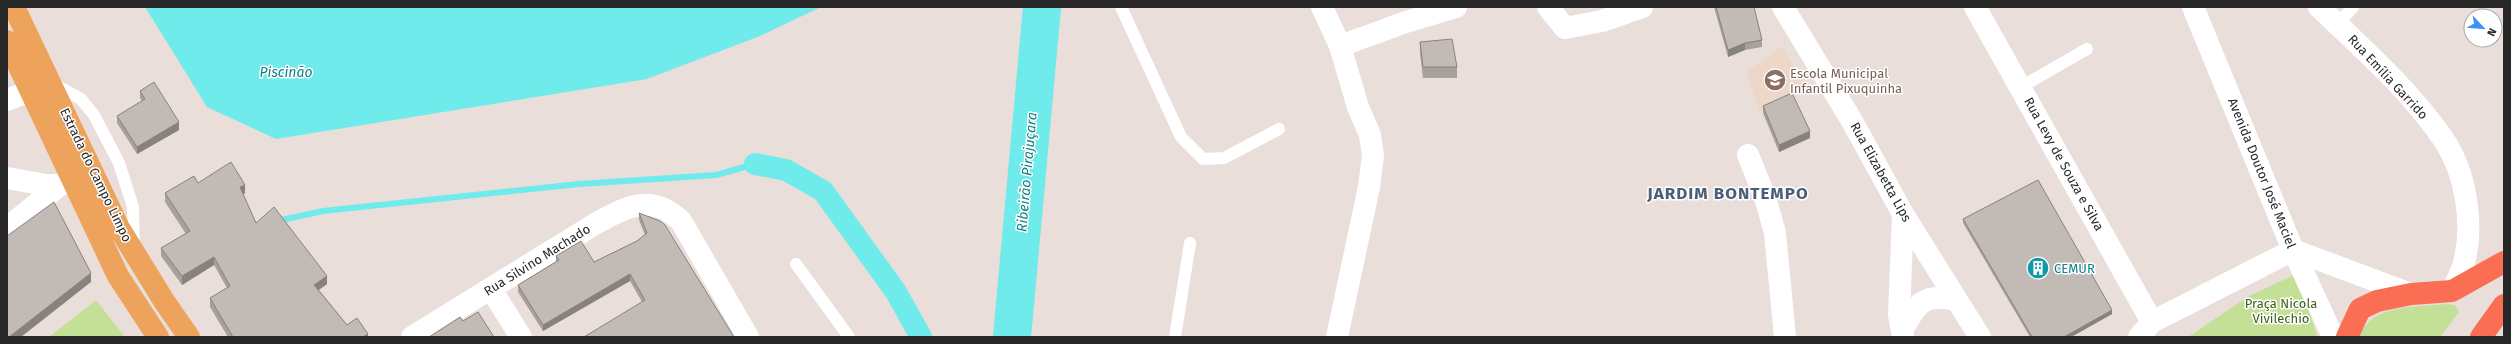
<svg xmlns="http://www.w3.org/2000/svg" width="2511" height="344" font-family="'Fira Sans',sans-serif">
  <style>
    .education { fill: #ecd7c9 }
    .green { fill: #c4e097 }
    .water { fill: #6eebea }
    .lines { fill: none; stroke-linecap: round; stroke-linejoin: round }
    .stream { stroke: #6eebea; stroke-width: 6 }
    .canal { stroke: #6eebea; stroke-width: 22 }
    .river { stroke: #6eebea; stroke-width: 38 }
    .lane { stroke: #fff; stroke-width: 12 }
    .street { stroke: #fff; stroke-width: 22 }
    .secondary { stroke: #fff; stroke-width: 22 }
    .primary { stroke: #eda35c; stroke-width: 22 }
    .highway { stroke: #fa6e54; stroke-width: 22 }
    .wall { fill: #a7a09c }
    .shaded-wall { fill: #88827f }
    .building { fill: #c2bab5; stroke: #88827f }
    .labels { text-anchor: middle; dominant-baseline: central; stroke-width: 3; stroke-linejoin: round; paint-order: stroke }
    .education-label { font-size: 13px; fill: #785e54; stroke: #fff; text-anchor: start }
    .street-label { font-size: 13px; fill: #282828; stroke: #fff }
    .culture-label { font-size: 13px; fill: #0d838f; stroke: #fff; text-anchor: start }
    .park-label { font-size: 13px; fill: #3e621b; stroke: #fff }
    .water-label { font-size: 14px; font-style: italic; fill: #108087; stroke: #fff }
    .district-label { font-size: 17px; font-weight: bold; letter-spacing: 1px; fill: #4a5f77; stroke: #fff }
  </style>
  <rect width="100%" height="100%" fill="#eadeda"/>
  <path class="education" d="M1783 46 1806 88 1760 111 1746 72Z"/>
  <path class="green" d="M2298 273 2317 337H2188L2249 296Z
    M96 300 125 337H49Z
    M2447 304 2455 305 2459 312 2440 337H2359C2372 303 2417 307 2447 304Z"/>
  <path class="water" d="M145 7H821L760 36 647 79 276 139 207 107Z"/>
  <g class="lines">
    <path class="stream" d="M277 221 323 211 579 184 716 175 755 164"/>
    <path class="canal" d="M755 164 786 170 823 191 896 292 921 337"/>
    <path class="river" d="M1012 337 1042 7"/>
    <path class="lane" d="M1121 7 1181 137 1203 159 1224 158 1279 129
      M2337 25 2353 7
      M52 83 81 99 94 115 119 163 133 207 134 249
      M2021 87 2087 49
      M796 264 849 337
      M1175 337 1190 243"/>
    <path class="street" d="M1548 7 1565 28 1602 21 1642 7
      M1783 7 1852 121 1903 214 1980 337
      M1975 7 2152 322
      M2319 7C2362 48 2410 90 2444 140 2466 173 2474 224 2464 263 2462 272 2456 282 2452 291
      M1340 46 1406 22 1456 7
      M1748 155 1765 197 1775 233 1785 337
      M1903 214 1899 315 1903 337
      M7 228 60 185
      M491 289 521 337
      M1902 331C1916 304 1924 292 1956 300
      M412 337 595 224C626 207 651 192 681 221L748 337
      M2139 337 2152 322 2293 250"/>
    <path class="secondary" d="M1322 7 1340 46 1358 107 1370 135 1373 155 1369 187 1337 337
      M2193 7 2293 250 2333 337
      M7 100 49 84
      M7 178 46 185H60L90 171
      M2293 250 2411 294"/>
    <path class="primary" d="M14 7 119 228 164 301 189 337
      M7 41 118 276 158 337"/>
    <path class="highway" d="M2347 337 2360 309 2377 301 2411 294 2452 291 2504 262
      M2481 337 2504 305"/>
  </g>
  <path class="wall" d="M1714 7H1754L1762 40V47L1745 50 1728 57Z
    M1420 42 1457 67V78H1423L1420 53Z
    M140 91 179 130 137 154 117 123V116L142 101 140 98Z
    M1763 106 1810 138 1779 152 1763 113Z
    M198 183 245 193 243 194 256 223 327 284 319 290 347 325 368 337H228L210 307V298L227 288 214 265 182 285 161 256V248L186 234 165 202V193Z
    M639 213 734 337 642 302 630 281 543 331 518 292V285L556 262V256L594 262 637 241 645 235 639 220Z
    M1963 219 2112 314 2071 337H2030L1963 223Z"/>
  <path class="shaded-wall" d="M1745 43V50L1728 57V50Z
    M179 122V130L137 154V147Z
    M1810 131V138L1779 152V145Z
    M245 185V193L240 196V187Z
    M214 257V265L182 285V276Z
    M91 273V282L21 337H9Z
    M630 274V281L543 331V325Z
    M327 276V284L314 293V285Z
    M2112 310V314L2071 337H2064Z
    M368 334V337H363Z"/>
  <path class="building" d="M1716 7H1754L1762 40 1745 43 1728 50Z
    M1452 39 1457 67H1423L1420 42Z
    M154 82 179 122 137 147 117 116 145 99 140 91Z
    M1792 93 1810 131 1779 145 1763 106Z
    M231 162 245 185 240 187 256 223 274 207 327 276 314 285 347 325 357 318 368 334 363 337H233L210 298 230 286 214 257 182 276 161 248 190 231 165 193 194 176 198 183Z
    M2038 180 2112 310 2064 337H2032L1963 219Z
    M54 202 91 273 9 337H7V236Z
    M639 213 660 221 665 225 734 337H584L645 300 630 274 543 325 518 285 559 260 556 256 581 241 594 262 637 241 647 233Z
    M478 312 494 337H429L460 317 463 321Z"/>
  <defs>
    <g id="school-disc" transform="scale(1.15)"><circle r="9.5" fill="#8d6e63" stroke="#fff"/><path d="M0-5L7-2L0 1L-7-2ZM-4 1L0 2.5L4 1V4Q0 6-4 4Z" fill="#fff"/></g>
    <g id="building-disc" transform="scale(1.15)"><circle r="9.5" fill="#0f9aa8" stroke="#fff"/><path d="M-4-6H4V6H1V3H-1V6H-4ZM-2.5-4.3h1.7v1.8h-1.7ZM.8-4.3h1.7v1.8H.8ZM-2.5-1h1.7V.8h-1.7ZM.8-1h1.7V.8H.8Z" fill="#fff"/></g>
  </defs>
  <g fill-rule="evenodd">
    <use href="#school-disc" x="1775" y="80"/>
    <use href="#building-disc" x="2038" y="268"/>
  </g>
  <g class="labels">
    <g class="education-label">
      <text x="1790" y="73">Escola Municipal<tspan x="1790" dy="15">Infantil Pixuquinha</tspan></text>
    </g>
    <g class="street-label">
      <text transform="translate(2388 77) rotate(47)">Rua Emília Garrido</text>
      <text transform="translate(2064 164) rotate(61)">Rua Levy de Souza e Silva</text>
      <text transform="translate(1881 172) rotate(61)">Rua Elizabetta Lips</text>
      <text transform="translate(2262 173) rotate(68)">Avenida Doutor José Maciel</text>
      <text transform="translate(96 175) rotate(64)">Estrada do Campo Limpo</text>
      <text transform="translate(537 260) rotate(-32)">Rua Silvino Machado</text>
    </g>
    <g class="culture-label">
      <text x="2054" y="268">CEMUR</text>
    </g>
    <g class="park-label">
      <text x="2281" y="303">Praça Nicola<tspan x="2281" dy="15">Vivilechio</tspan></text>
    </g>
    <g class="water-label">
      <text x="286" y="72">Piscinão</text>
      <text transform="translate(1027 172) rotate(-85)">Ribeirão Pirajuçara</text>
    </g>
    <g class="district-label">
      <text x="1728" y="193">JARDIM BONTEMPO</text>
    </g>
  </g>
  <rect width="2511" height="344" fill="none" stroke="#282828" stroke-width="16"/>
  <g transform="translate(2483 28) rotate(116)"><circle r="19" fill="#ffffff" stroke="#a9a9a9"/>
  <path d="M0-3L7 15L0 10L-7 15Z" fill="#3b92f6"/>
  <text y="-6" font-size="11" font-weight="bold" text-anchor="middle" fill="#282828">N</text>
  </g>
</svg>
